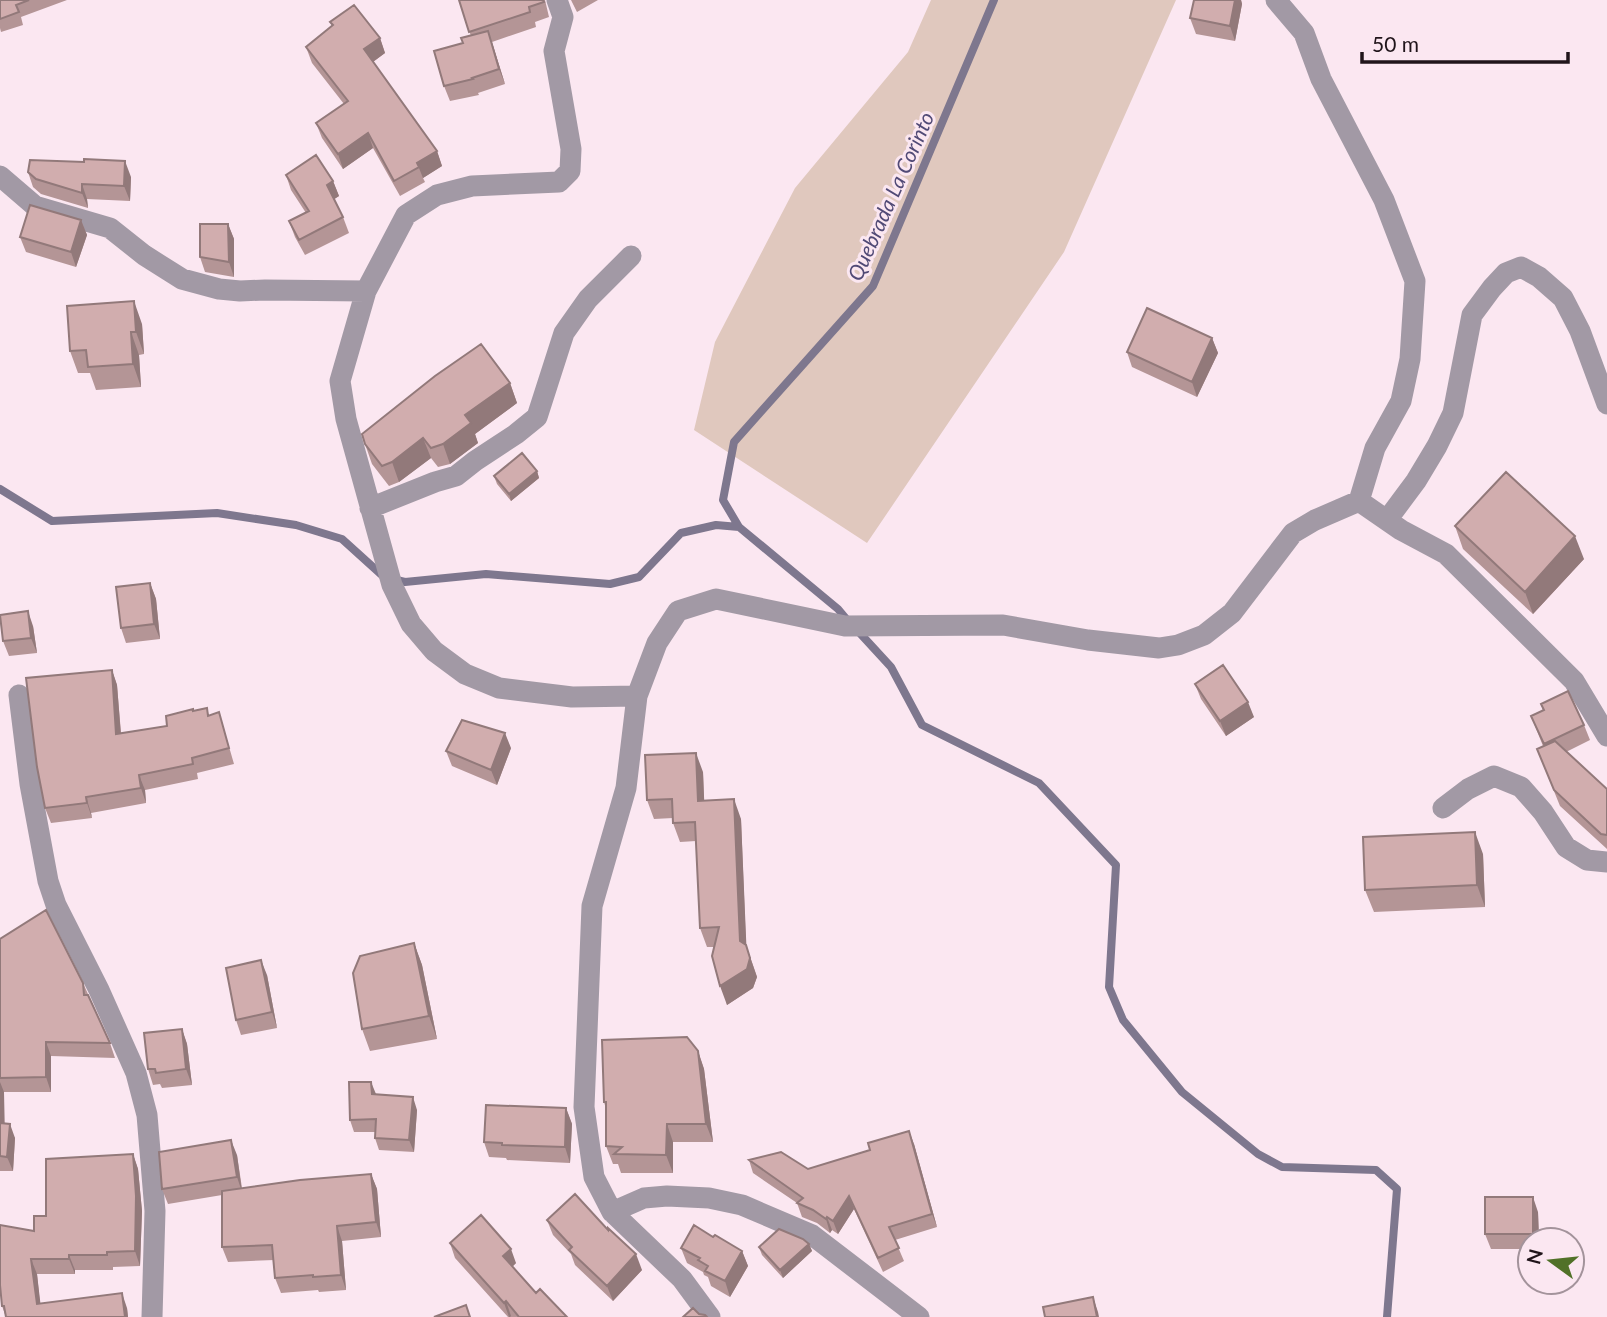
<svg xmlns="http://www.w3.org/2000/svg" width="1607" height="1317" font-family="Lato,sans-serif">
  <style>
    .green { fill: #e0c8be }
    .lines { fill: none; stroke-linecap: round; stroke-linejoin: round }
    .stream { stroke: #7e778e; stroke-width: 8 }
    .minor { stroke: #a299a5; stroke-width: 21 }
    .wall { fill: #b49596 }
    .shaded-wall { fill: #92797a }
    .building { fill: #d1adae; stroke: #92797a; stroke-width: 2 }
    .labels { text-anchor: middle; dominant-baseline: central; stroke-width: 6; stroke-linejoin: round; paint-order: stroke }
    .water-label { font-size: 21px; font-style: italic; fill: #514a76; stroke: #fbe7f1 }
  </style>
  <rect width="100%" height="100%" fill="#fbe7f1"/>
  <path class="green" d="M931 0H1176L1064 252 867 543 694 430 715 342 795 188 908 52Z"/>
  <g class="lines">
    <path class="stream" d="M0 489 52 521 217 513 296 525 342 539 384 577 405 582 486 574 610 584 639 577 681 533 716 525 739 527 838 609 848 621
      M739 527 723 500 734 442 873 286 994 0
      M857 630 891 667 922 725 1039 783 1116 865 1109 987 1123 1020 1182 1092 1258 1154 1282 1167 1376 1170 1397 1189 1387 1317"/>
    <path class="minor" d="M557 0 563 17 554 51 571 149 570 171 559 182 472 186 437 195 406 215 366 291 340 381 346 419 392 585 411 624 434 651 465 674 499 688 572 697 637 696
      M1276 0 1304 33 1321 79 1384 200 1415 281 1410 359 1401 401 1375 448 1359 501
      M0 176 35 206 110 228 144 255 182 279 219 289 240 291 265 290 366 291
      M370 508 435 482 456 476 475 461 516 434 537 417 564 333 588 299 631 256
      M1387 520 1416 481 1437 446 1453 413 1472 315 1492 288 1506 273 1521 267 1539 277 1563 298 1580 331 1607 404
      M19 695 30 784 48 881 56 905 99 990 136 1073 147 1115 155 1211 152 1317
      M1443 808 1468 789 1494 776 1521 787 1543 812 1566 847 1587 860 1607 862
      M612 1212 644 1198 667 1196 709 1198 742 1205 812 1235 919 1317
      M710 1317 682 1279 612 1212 594 1177 584 1107 592 906 626 788 637 696 657 643 678 611 716 599 845 626 1003 625 1088 640 1159 648 1178 645 1204 635 1232 613 1293 533 1315 520 1359 501 1401 530 1446 554 1574 681 1607 736"/>
  </g>
  <path class="wall" d="M0 0H67L21 17 23 25 1 32 0 28Z
    M459 0H545L549 17 535 22 536 27 492 42 505 84 478 93 479 95 450 101 444 86 463 43 471 36Z
    M571 0H598L577 12Z
    M1194 0H1241L1242 4 1235 41 1196 34 1190 18Z
    M330 22 380 38 385 53 373 62 437 151 442 166 423 178 425 182 400 196 373 148 343 169 322 138 316 123 344 104 312 63 306 47 332 26Z
    M28 172 131 177 130 201 87 199 88 208 41 194 33 187Z
    M286 175 333 181 339 196 334 199 343 217 349 233 305 255 295 237 289 221 306 213 291 190Z
    M81 220 87 235 76 267 26 252 20 237Z
    M228 224 234 239V277L205 272 200 257Z
    M142 324 144 354 139 355 141 387 96 390 90 373H78L70 351Z
    M1212 338 1218 353 1197 397 1132 367 1127 352Z
    M510 383 517 403 475 434 478 443 450 464 438 467 431 458 399 482 389 486 372 464 365 444Z
    M537 471 539 478 511 501 497 484 494 476Z
    M1455 526 1584 559 1533 614 1463 549Z
    M150 583 156 599 160 639 126 643 121 628Z
    M33 626 37 653 9 656 3 641Z
    M112 670 117 685 121 733 167 726 194 711 207 708 209 716 219 712 234 764 197 773 198 779 145 790 146 803 91 813 92 818 51 823 45 808Z
    M1195 684 1254 717 1226 736 1201 699Z
    M1541 704 1584 725 1590 740 1566 752 1607 789V849L1560 806 1537 749 1543 746 1531 716 1543 710Z
    M511 748 497 785 452 766 446 751Z
    M703 772 704 801 741 819 746 945 757 977 753 988 727 1005 715 947H707L700 928 696 841 680 842 673 823V818L654 819 647 800Z
    M1483 854 1485 907 1374 912 1365 890Z
    M0 939 83 983 110 1043 115 1058 51 1056V1092H4V1123L15 1138 13 1171H0Z
    M414 943 422 965 437 1039 370 1051 362 1029Z
    M267 975 277 1028 241 1035 236 1020Z
    M182 1029 187 1044 192 1085 162 1088 160 1084 153 1085 148 1069Z
    M698 1051 704 1069 713 1142H673V1173H621L618 1164H613L606 1146V1109L604 1102Z
    M376 1094 417 1110 414 1152 379 1150 375 1138V1132H354L350 1120Z
    M566 1108 572 1124 570 1163 507 1160 506 1158 489 1157 484 1142Z
    M914 1144 937 1227 895 1240 904 1261 883 1272 854 1209 838 1234 832 1230 830 1233 817 1223 802 1217 797 1203 753 1173 749 1160 808 1169Z
    M133 1154 138 1169 142 1211 140 1266 113 1267V1270H75V1274H37L40 1304 127 1308 128 1317H6L2 1306 34 1231 46 1216Z
    M237 1155 242 1188 371 1174 377 1189 381 1237 342 1241 346 1290 319 1292 318 1290 281 1293 275 1278 274 1260 228 1262 222 1247V1195L168 1204 162 1189Z
    M1538 1212 1539 1240H1530V1249H1491L1485 1234Z
    M547 1220 642 1270 613 1301 575 1265 571 1254 553 1235Z
    M713 1237 742 1251 748 1266 730 1297 711 1286 708 1277 704 1275 703 1272 687 1263 681 1248Z
    M450 1243 516 1263 512 1267 536 1293 567 1317H508L455 1258Z
    M809 1244 812 1251 783 1278 762 1255 759 1247Z"/>
  <path class="shaded-wall" d="M1235 0H1241L1242 4 1235 41 1230 26Z
    M488 31 493 46 505 84 499 69Z
    M380 38 385 53 370 64 364 49Z
    M368 133 373 148 343 169 338 154Z
    M437 151 442 166 423 178 417 163Z
    M125 161 131 177 130 201 124 186Z
    M333 181 339 196 333 200 327 185Z
    M82 184 87 199 88 208 82 193Z
    M81 220 87 235 76 267 71 252Z
    M228 224 234 239V277L229 262Z
    M134 301 142 324 144 354 136 332Z
    M131 332 139 355 141 387 133 364Z
    M1212 338 1218 353 1197 397 1192 382Z
    M510 383 517 403 475 434 478 443 450 464 443 444 465 415Z
    M423 438 431 458 399 482 392 462Z
    M537 471 539 478 511 501 509 494Z
    M1575 536 1584 559 1533 614 1525 592Z
    M150 583 156 599 160 639 154 624Z
    M28 611 33 626 37 653 31 638Z
    M112 670 117 685 122 749 116 734Z
    M1248 702 1254 717 1226 736 1220 721Z
    M505 733 511 748 497 785 491 770Z
    M696 753 703 772 705 820 698 801Z
    M139 775 145 790 146 803 141 788Z
    M86 797 91 813 92 818 87 803Z
    M734 799 741 819 747 960 740 941Z
    M1475 832 1483 854 1485 907 1477 885Z
    M414 943 422 965 437 1039 429 1016Z
    M746 945 757 977 753 988 727 1005 720 986Z
    M261 960 267 975 277 1028 272 1012Z
    M182 1029 187 1044 192 1085 186 1069Z
    M46 1042 51 1056V1092L46 1077Z
    M698 1051 704 1069 713 1142 706 1124Z
    M0 1082 4 1092 5 1138 0 1125Z
    M371 1082 376 1094V1107L372 1094Z
    M413 1097 417 1110 414 1152 409 1140Z
    M566 1108 572 1124 570 1163 565 1147Z
    M10 1124 15 1138 13 1171 7 1157Z
    M667 1124 673 1142V1173L666 1155Z
    M909 1131 914 1144 937 1227 932 1214Z
    M231 1140 237 1155 242 1192 237 1177Z
    M133 1154 138 1169 142 1211 140 1266 135 1251Z
    M371 1174 377 1189 381 1237 376 1222Z
    M849 1196 854 1209 838 1234 833 1221Z
    M1533 1197 1538 1212 1539 1240H1535L1533 1234Z
    M827 1217 832 1230 830 1233 826 1219Z
    M337 1226 342 1241 346 1290 341 1275Z
    M809 1244 812 1251 783 1278 780 1270Z
    M511 1249 516 1263 508 1271 503 1256Z
    M742 1251 748 1266 730 1297 725 1281Z
    M636 1254 642 1270 613 1301 607 1286Z
    M69 1255 75 1270V1274L69 1259Z
    M31 1259 37 1274 42 1317 37 1304Z
    M122 1293 127 1308 128 1317H125Z
    M1093 1297 1098 1312 1099 1317H1097Z
    M506 1301 511 1316 510 1317H509L504 1303Z"/>
  <path class="building" d="M0 0H29L16 5 19 12 0 19Z
    M459 0H543L544 2 529 7 530 12 469 32Z
    M1194 0H1235L1230 26 1190 18Z
    M354 5 380 38 364 49 437 151 417 163 419 167 394 181 368 133 338 154 316 123 348 101 306 47 333 25 330 22Z
    M488 31 499 69 472 78 473 79 444 86 434 51 463 43 461 38Z
    M316 155 333 181 327 185 343 217 299 240 289 221 309 211 286 175Z
    M84 159 125 161 124 186 82 184V193L36 179 28 172 30 160 84 162Z
    M30 205 81 220 71 252 20 237Z
    M200 224H228L229 262 200 257Z
    M134 301 136 332H131L133 364 88 367 86 350 70 351 67 306Z
    M1147 308 1212 338 1192 382 1127 352Z
    M481 344 510 383 465 415 471 423 443 444 431 448 423 438 392 462 382 466 365 444 362 434 435 376Z
    M522 453 537 471 509 494 494 476Z
    M1506 472 1575 536 1525 592 1455 526Z
    M150 583 154 624 121 628 116 587Z
    M28 611 31 638 3 641 0 615Z
    M1223 665 1248 702 1220 721 1195 684Z
    M112 670 116 734 167 726 166 716 193 709V711L207 708 208 716 219 712 229 748 192 758 193 764 139 775 141 788 86 797 87 803 45 808 37 767 26 678Z
    M1568 691 1584 725 1544 744 1531 716 1544 710 1541 704Z
    M462 720 505 733 491 770 446 751Z
    M1555 741 1607 789V835L1601 834 1554 790 1537 749Z
    M696 753 698 801 734 799 740 941 746 945 750 958 747 969 720 986 712 956 719 927 700 928 695 822 673 823 672 799 647 800 645 755Z
    M1475 832 1477 885 1365 890 1363 837Z
    M46 910 83 983 84 995H88L110 1043 46 1042V1077L0 1078V939Z
    M414 943 429 1016 362 1029 353 973 360 956Z
    M261 960 272 1012 236 1020 226 968Z
    M182 1029 186 1069 156 1073 155 1069H148L144 1033Z
    M687 1037 698 1051 706 1124H667L666 1155 614 1154 622 1147 606 1146V1102H604L602 1040Z
    M349 1082H371L372 1094 413 1097 409 1140 375 1138 376 1119 350 1120Z
    M486 1105 566 1108 565 1147 502 1145V1143L484 1142Z
    M0 1123 10 1124 7 1157 0 1156Z
    M909 1131 932 1214 889 1227 899 1248 878 1258 849 1196 833 1221 827 1217 826 1219 813 1210 797 1203 803 1198 749 1160 781 1152 808 1169 870 1150 868 1143Z
    M231 1140 237 1177 162 1189 159 1152Z
    M133 1154 136 1196 135 1251 107 1252V1255H69V1259H31L37 1304 122 1293 125 1317H6L4 1306H2L0 1285V1225L34 1231V1216H46V1159Z
    M371 1174 376 1222 337 1226 341 1275 313 1277V1275L275 1278 272 1245 222 1247V1191L300 1180Z
    M575 1194 608 1230V1228L636 1254 607 1286 569 1250 572 1247 547 1220Z
    M1485 1197H1533V1234H1485Z
    M481 1215 511 1249 503 1256 536 1293 540 1289 567 1317H519L506 1301 504 1303 450 1243Z
    M694 1225 713 1237 715 1235 742 1251 725 1281 705 1271 708 1266 698 1260 700 1258 681 1248Z
    M779 1229 803 1239 809 1244 780 1270 759 1247Z
    M1093 1297 1097 1317H1045L1043 1307Z
    M466 1305 470 1317H434Z
    M693 1308 699 1314 705 1315 707 1317H683Z"/>
  <g class="labels">
    <g class="water-label">
      <text transform="translate(890 196) rotate(-66)">Quebrada La Corinto</text>
    </g>
  </g>
  <g transform="translate(1551 1261) rotate(285)"><circle r="33" fill="#fbe7f1" stroke="#a3939b" stroke-width="2"/>
  <path d="M0-5L12 26L0 18L-12 26Z" fill="#517128"/>
  <text y="-10" font-size="19" font-weight="bold" text-anchor="middle" fill="#20141a">N</text>
  </g>
  <path d="M1362 52v10h206v-10" fill="none" stroke="#20141a" stroke-width="3.5"/>
  <text x="1372" y="52" font-size="21" fill="#20141a" stroke="#fbe7f1" stroke-width="5" paint-order="stroke">50 m</text>
</svg>
